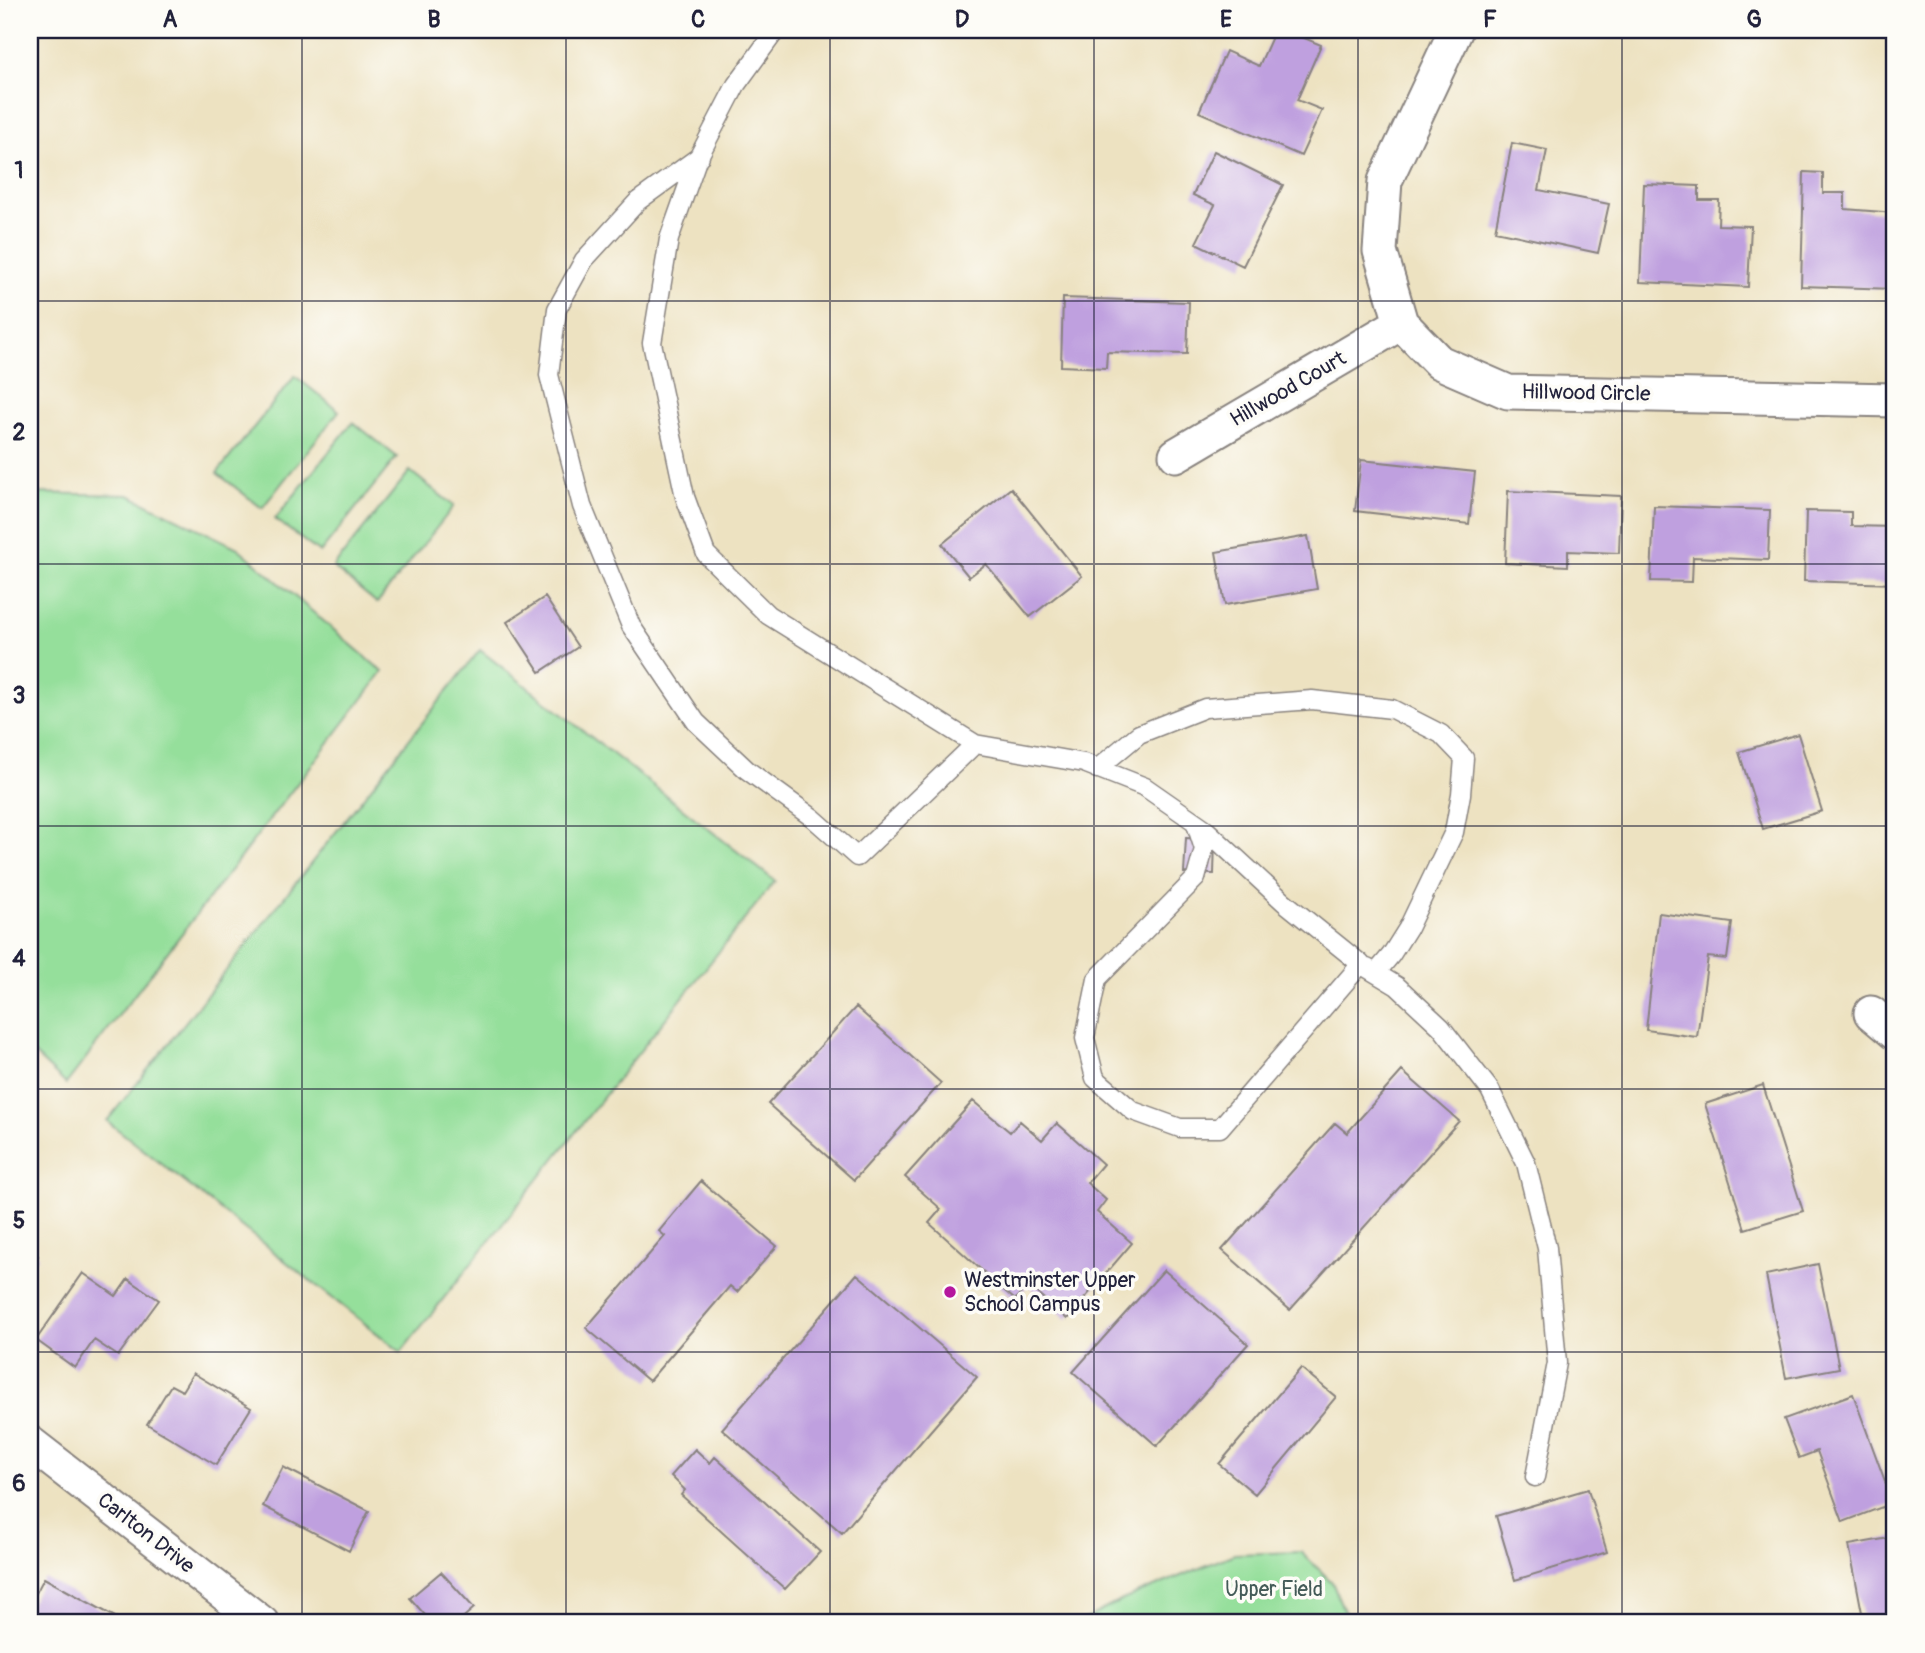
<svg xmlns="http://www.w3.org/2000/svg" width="1925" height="1653" font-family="Pangolin,sans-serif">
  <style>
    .green { fill: #95df9b; stroke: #5c806b; stroke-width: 2 }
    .building { fill: #bfa0df }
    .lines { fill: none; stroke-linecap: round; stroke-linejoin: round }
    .service-casing { stroke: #88827e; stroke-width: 21 }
    .minor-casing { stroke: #88827e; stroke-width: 37 }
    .service { stroke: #fff; stroke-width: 18 }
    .minor { stroke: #fff; stroke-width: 33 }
    .grid { fill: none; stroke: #22223b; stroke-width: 2; stroke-opacity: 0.55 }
    .poi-dot { fill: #b5179e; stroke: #fdfcf7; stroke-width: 2.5 }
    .labels { text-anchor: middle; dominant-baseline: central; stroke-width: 7; stroke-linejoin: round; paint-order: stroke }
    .street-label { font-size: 21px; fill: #22223b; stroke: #fdfcf7 }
    .poi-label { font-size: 21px; fill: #22223b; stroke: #fdfcf7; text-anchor: start }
    .park-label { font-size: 21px; fill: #445b58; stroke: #fdfcf7 }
    .neatline { fill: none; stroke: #22223b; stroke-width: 2.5 }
    .grid-label { font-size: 23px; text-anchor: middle; font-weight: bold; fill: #22223b }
  </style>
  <rect width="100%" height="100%" fill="#fdfcf7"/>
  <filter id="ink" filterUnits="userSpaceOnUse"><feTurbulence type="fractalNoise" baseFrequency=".0143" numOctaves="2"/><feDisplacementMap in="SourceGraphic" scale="14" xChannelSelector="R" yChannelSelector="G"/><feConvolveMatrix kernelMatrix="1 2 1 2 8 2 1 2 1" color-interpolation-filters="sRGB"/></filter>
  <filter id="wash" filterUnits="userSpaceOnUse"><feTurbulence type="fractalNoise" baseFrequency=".00686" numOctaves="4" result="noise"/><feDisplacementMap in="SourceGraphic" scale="28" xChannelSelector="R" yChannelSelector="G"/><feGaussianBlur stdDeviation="1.57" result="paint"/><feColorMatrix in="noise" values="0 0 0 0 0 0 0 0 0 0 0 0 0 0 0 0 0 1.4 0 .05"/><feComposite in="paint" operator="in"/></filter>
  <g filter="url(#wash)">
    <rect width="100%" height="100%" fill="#ede2c1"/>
    <path class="green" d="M295 376 339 411 262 508 217 473Z
      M353 422 397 457 320 553 275 519Z
      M410 471 454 506 377 603 333 567Z
      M30 493 129 495 238 548 383 672 66 1084 30 1050Z
      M480 650 775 881 401 1352 107 1121Z
      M1301 1552 1332 1582 1349 1623H1078L1120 1601 1234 1554Z"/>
    <g id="blocks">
      <path class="building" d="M1275 30H1285L1321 45 1297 100 1322 110 1301 156 1199 112 1226 51 1259 66Z
        M1512 143 1547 150 1539 190 1609 204 1598 253 1495 231Z
        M1214 151 1283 185 1243 266 1196 243 1215 205 1193 195Z
        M1804 172 1823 173V193H1845V209L1895 213V289L1801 286Z
        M1644 184 1699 186V200H1719L1718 225 1751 226 1748 287 1640 282Z
        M1063 298 1189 302 1187 354 1107 352 1106 368 1061 366Z
        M1361 460 1475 472 1469 524 1355 511Z
        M1011 488 1082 576 1030 617 986 564 969 577 942 544Z
        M1508 491 1621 496 1619 553 1568 551V566L1505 563Z
        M1654 506 1770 510 1768 560 1693 557 1692 582 1651 581Z
        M1806 511 1851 512V526L1895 527V584L1804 581Z
        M1308 536 1317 589 1225 605 1216 552Z
        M545 597 578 647 540 672 507 622Z
        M1798 734 1822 811 1763 829 1739 752Z
        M1186 838 1215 840 1214 874 1184 873Z
        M1659 913 1732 923 1727 959 1708 957 1697 1037 1646 1030Z
        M856 1007 941 1083 854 1180 768 1104Z
        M1402 1071 1459 1121 1290 1310 1222 1250 1335 1123 1347 1133Z
        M1763 1085 1803 1211 1745 1229 1705 1104Z
        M973 1101 1010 1132 1020 1121 1042 1140 1057 1123 1103 1164 1087 1183 1106 1200 1097 1212 1132 1243 1067 1319 1028 1285 1015 1300 929 1223 941 1209 905 1177Z
        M701 1181 777 1246 737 1292 730 1286 649 1381 586 1328 665 1236 659 1231Z
        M30 1251 38 1256 30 1269Z
        M1818 1264 1839 1368 1786 1378 1766 1275Z
        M1164 1270 1248 1344 1157 1446 1073 1372Z
        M83 1273 116 1296 128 1279 159 1300 118 1356 94 1340 75 1368 36 1340Z
        M857 1274 977 1377 842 1533 722 1429Z
        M1301 1368 1336 1397 1255 1494 1219 1464Z
        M193 1373 251 1408 216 1465 147 1424 171 1385 182 1391Z
        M1853 1394 1893 1503 1843 1522 1817 1451 1799 1458 1784 1419Z
        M695 1449 710 1463 715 1457 820 1552 785 1589 681 1495 685 1490 671 1476Z
        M283 1467 369 1511 349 1551 263 1506Z
        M1588 1489 1607 1552 1515 1580 1496 1516Z
        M1895 1537V1623H1864L1849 1545Z
        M441 1572 474 1608 457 1623H432L410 1598Z
        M44 1578 126 1623H30V1604Z"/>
    </g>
  </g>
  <g filter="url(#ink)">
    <use href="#blocks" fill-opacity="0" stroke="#88827e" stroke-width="2"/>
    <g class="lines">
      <g class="service-casing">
        <path id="service" d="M776 30 736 85 697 160 669 239 652 343 685 497 706 554 768 615 975 744 1084 763 1145 787 1204 828 1284 902 1361 964 1220 1128H1180L1133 1111 1095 1078 1085 1038 1097 979 1196 878 1204 849 1196 824
          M700 156 638 201 584 260 557 309 549 375 582 506 631 626 696 722 747 770 813 818 857 857 975 744
          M1097 769 1139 734 1205 708 1312 700 1392 709 1441 734 1464 758 1461 794 1454 832 1408 928 1391 955 1376 973
          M1367 968 1397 986 1441 1027 1490 1090 1526 1163 1547 1248 1557 1363 1535 1477"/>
      </g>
      <g class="minor-casing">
        <path id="minor" d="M1456 30 1385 181 1380 251 1401 323 1439 362 1508 392 1895 400
          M1176 455 1401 323
          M1871 1013 1895 1033
          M30 1443 262 1623"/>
      </g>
      <use href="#service" class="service"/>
      <use href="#minor" class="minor"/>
    </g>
  </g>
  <path class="grid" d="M302 30V1623M566 30V1623M830 30V1623M1094 30V1623M1358 30V1623M1622 30V1623M30 301H1895M30 564H1895M30 826H1895M30 1089H1895M30 1352H1895"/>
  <circle class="poi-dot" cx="950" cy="1292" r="7"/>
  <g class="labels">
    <g class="street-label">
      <text transform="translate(1288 389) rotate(-30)">Hillwood Court</text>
      <text transform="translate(1586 393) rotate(1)">Hillwood Circle</text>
      <text transform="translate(146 1533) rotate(38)">Carlton Drive</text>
    </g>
    <g class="poi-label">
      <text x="964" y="1280">Westminster Upper<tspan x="964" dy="24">School Campus</tspan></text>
    </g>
    <g class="park-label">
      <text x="1274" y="1589">Upper Field</text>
    </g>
  </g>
  <rect width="1925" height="1653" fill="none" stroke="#fdfcf7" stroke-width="77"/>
  <rect x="38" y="38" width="1848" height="1576" class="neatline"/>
  <g class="grid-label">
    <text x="170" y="27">A</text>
    <text x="434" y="27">B</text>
    <text x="698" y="27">C</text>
    <text x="962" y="27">D</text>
    <text x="1226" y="27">E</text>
    <text x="1490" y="27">F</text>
    <text x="1754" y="27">G</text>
    <text x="19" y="178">1</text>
    <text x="19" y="440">2</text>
    <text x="19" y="703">3</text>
    <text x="19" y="966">4</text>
    <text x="19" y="1228">5</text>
    <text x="19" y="1491">6</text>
  </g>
</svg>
